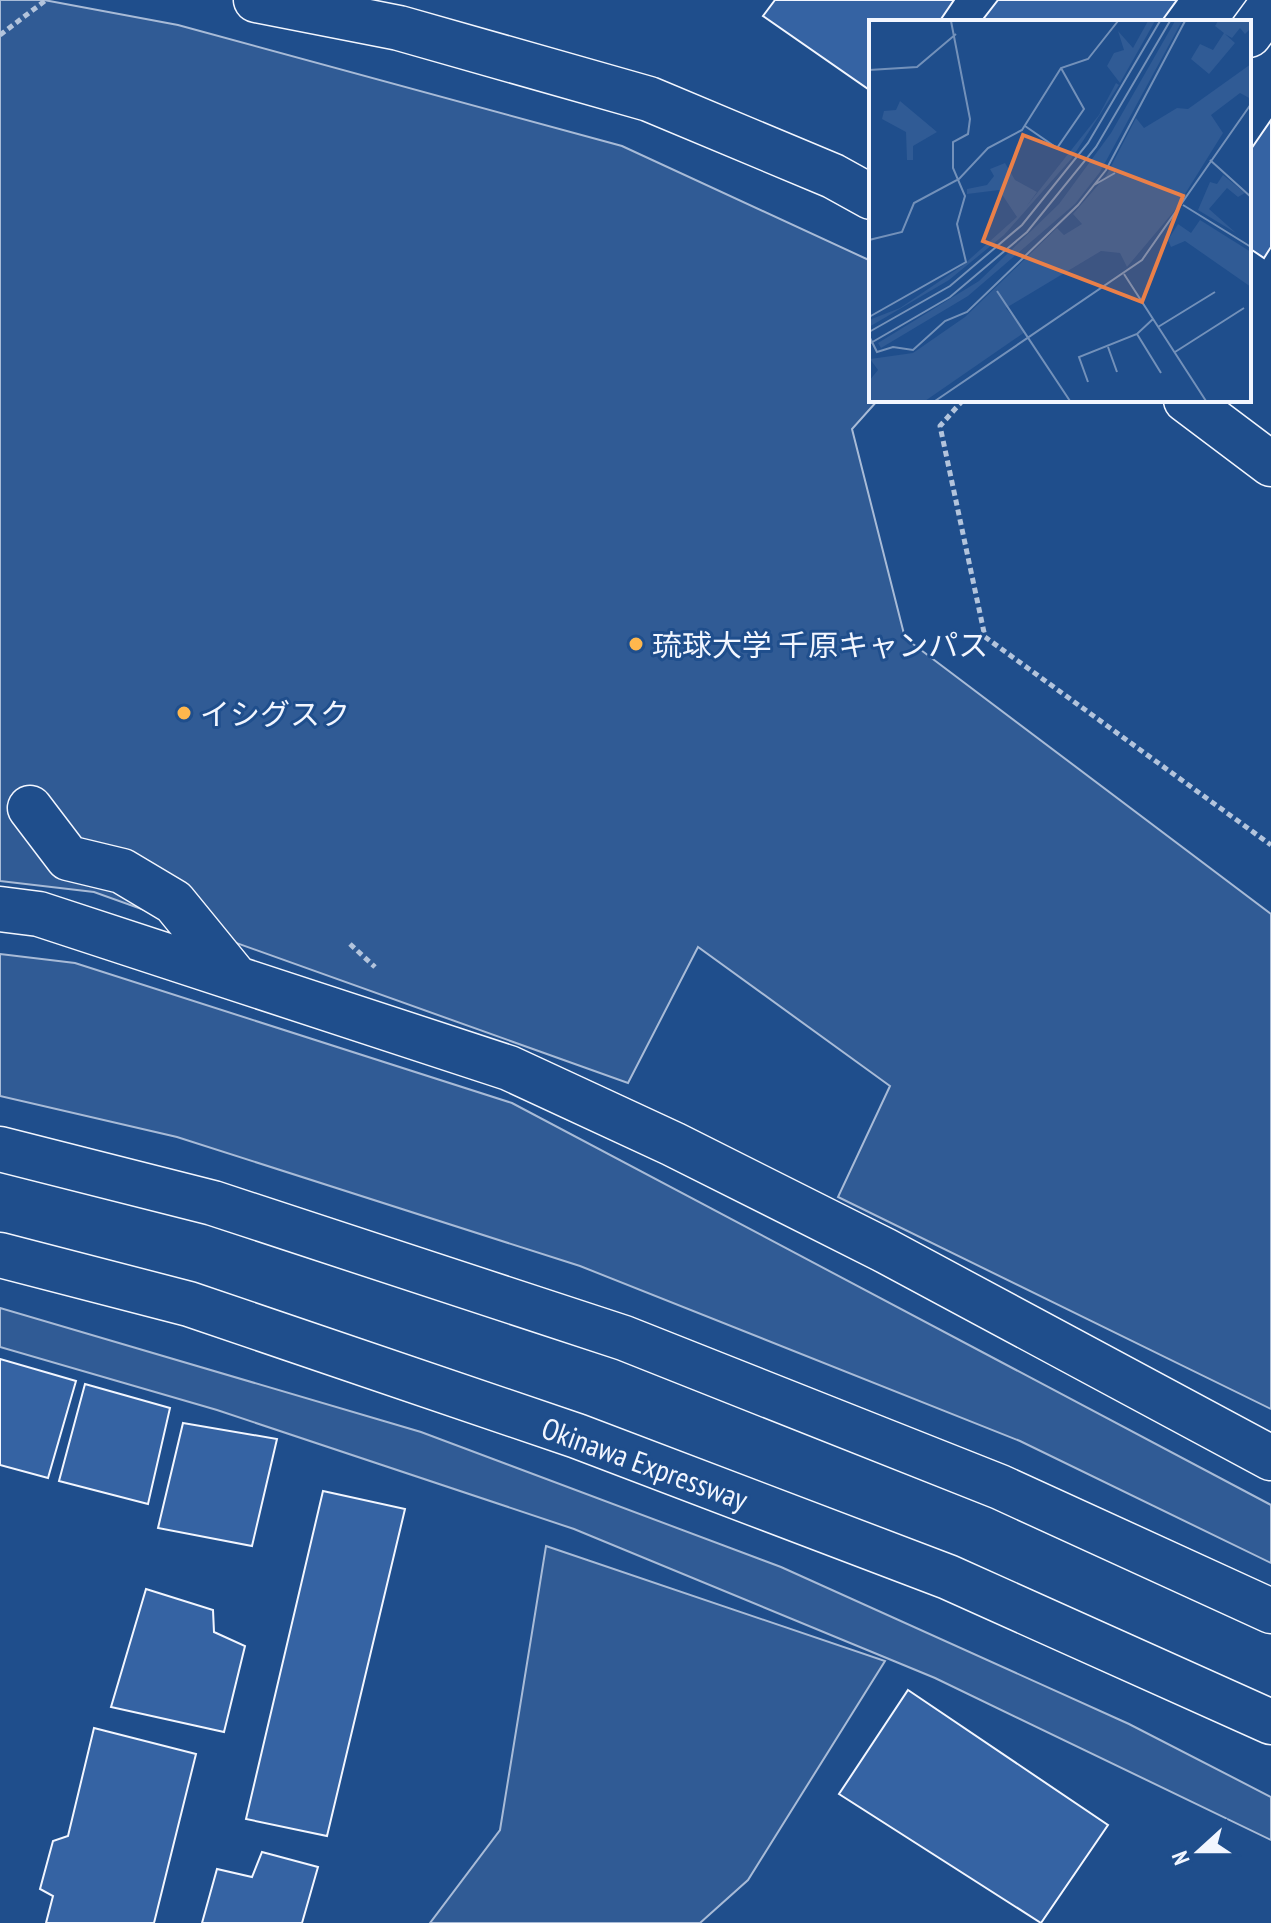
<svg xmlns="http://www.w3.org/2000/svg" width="1271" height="1923" font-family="'PT Sans Narrow','Noto Sans JP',sans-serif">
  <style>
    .green { fill: #305b95; stroke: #a8bbd7; stroke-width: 2 }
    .building { fill: #3563a3; stroke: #f2f6ff; stroke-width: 2 }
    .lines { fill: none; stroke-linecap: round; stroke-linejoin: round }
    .minor-casing { stroke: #f2f6ff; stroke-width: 47 }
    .highway-casing { stroke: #f2f6ff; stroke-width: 47 }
    .path { stroke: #b3c4dc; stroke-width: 5; stroke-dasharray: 6 4; stroke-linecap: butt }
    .minor { stroke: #1f4e8c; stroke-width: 44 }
    .highway { stroke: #1f4e8c; stroke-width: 44 }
    .poi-dot { fill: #ffb74d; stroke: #1f4e8c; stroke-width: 3 }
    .labels { text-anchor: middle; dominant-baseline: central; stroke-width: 6; stroke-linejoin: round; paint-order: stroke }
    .poi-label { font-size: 30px; fill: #f2f6ff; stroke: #1f4e8c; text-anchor: start }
    .street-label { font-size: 30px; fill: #f2f6ff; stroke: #1f4e8c }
    .inset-road { fill: none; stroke: #7391ba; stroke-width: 2 }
    .view { fill: #ea8049; fill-opacity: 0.15; stroke: #ea8049; stroke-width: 4 }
    .inset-edge { fill: none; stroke: #f2f6ff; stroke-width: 4 }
  </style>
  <rect width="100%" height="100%" fill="#1f4e8c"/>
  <path class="green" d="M0 0H44L178 25 622 146 871 261V400H878L852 429 905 638 1271 914V1409L838 1197 890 1086 698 947 628 1083 94 892 0 881Z
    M0 954 75 963 512 1103 1271 1505V1563L1020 1441 580 1266 177 1137 0 1096Z
    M0 1308 421 1432 781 1567 1129 1724 1271 1797V1840L935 1678 574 1529 217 1410 0 1347Z
    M546 1546 885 1661 748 1880 700 1923H430L500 1830Z"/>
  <path class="building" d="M775 0H954L939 22H871V91L763 16Z
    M998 0H1177L1161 22H981Z
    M1271 120V247L1264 258 1249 248V152Z
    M0 1359 76 1381 48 1478 0 1465Z
    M85 1384 170 1408 148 1504 59 1481Z
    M183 1423 277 1439 252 1546 158 1528Z
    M323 1491 405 1509 327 1836 246 1819Z
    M146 1589 213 1610 214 1632 245 1646 224 1732 111 1707Z
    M908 1690 1108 1825 1041 1923 839 1794Z
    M94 1728 196 1754 154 1923H46L53 1896 40 1889 53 1841 68 1836Z
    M262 1852 318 1867 302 1923H202L217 1869 252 1877Z"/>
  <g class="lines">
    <g class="minor-casing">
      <path id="minor" d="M256 0 399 28 649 99 833 176 871 197
        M1249 35 1271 5
        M1186 400 1271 464
        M30 808 68 858 122 871 174 902 236 978
        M0 909 39 914 509 1068 673 1144 884 1250 1271 1458"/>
    </g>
    <g class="highway-casing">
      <path id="highway" d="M0 1149 213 1203 624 1338 1000 1487 1271 1611
        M0 1255 189 1304 577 1436 948 1577 1271 1722"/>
    </g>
    <path class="path" d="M0 35 46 0
      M963 400 940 426 985 637 1271 845
      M350 944 375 967"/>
    <use href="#minor" class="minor"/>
    <use href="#highway" class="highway"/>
  </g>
  <g class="poi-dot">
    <circle cx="636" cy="644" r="8"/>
    <circle cx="184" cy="713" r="8"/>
  </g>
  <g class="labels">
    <g class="poi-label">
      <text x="652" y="644">琉球大学 千原キャンパス</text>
      <text x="200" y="713">イシグスク</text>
    </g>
    <g class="street-label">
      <text transform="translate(645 1463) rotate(20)">Okinawa Expressway</text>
    </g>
  </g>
  <g transform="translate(869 20)">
    <rect width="382" height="382" fill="#1f4e8c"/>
    <path d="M279 1H286L251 63 238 46 245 33 255 30 249 11 264 28ZM306 1H313L231 152 206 184 99 276 12 328 9 323 110 261 190 184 242 113ZM349 1H382V8L376 14 371 8 363 18 356 14 366 23 340 54 322 39 331 24 344 30 355 13 346 6ZM382 44V79L371 73 342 95 354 113 306 190 258 247 251 233 232 231 137 288 156 312 56 381H0V361L9 350 1 339 44 333 96 297 188 208 195 215 213 204 204 194 237 156 267 98 275 108 308 88 319 89ZM247 63 250 65 203 138 135 215 80 260 0 307V300L31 288 93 246 148 197 130 170 98 174V169L118 165 125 156 121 149 136 143 146 160 168 172 157 187 230 95ZM31 81 68 112 44 126V140H38L37 112 13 99 15 91 27 90ZM354 155 376 173 369 177 358 168 340 189 367 213 329 190 341 162 348 164ZM331 200 382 232V267L316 221 302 227 299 220 309 204 322 213Z" fill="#305b95"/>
    <path class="inset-road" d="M0 50 48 47 87 14M156 106 188 128 215 89 192 48M341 140 382 177M225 165 246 153M314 185 382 227M0 220 33 212 45 183 90 159 119 128 153 110 192 48 219 39 249 1M255 254 337 381M128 271 201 381M0 297 97 242 88 204 96 176 84 148V122L99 114 101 99 82 1M289 307 346 272M0 312 81 266 153 205 219 123 291 1M268 314 292 353M0 316 8 332 24 327 44 330 76 301 98 292 209 185 237 150 316 1M0 324 81 277 158 212 227 127 301 1M239 327 248 352M306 332 375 288M219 362 210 337 268 314 284 299M66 381 273 240 382 84"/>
    <path class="view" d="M154 115 314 176 273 282 114 221Z"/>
    <rect width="382" height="382" class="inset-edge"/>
  </g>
  <g transform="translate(1199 1851) rotate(249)" stroke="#1f4e8c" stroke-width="6" paint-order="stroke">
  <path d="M0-6L14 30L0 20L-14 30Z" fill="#f2f6ff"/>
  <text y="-12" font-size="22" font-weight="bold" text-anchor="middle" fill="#f2f6ff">N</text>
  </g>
</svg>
